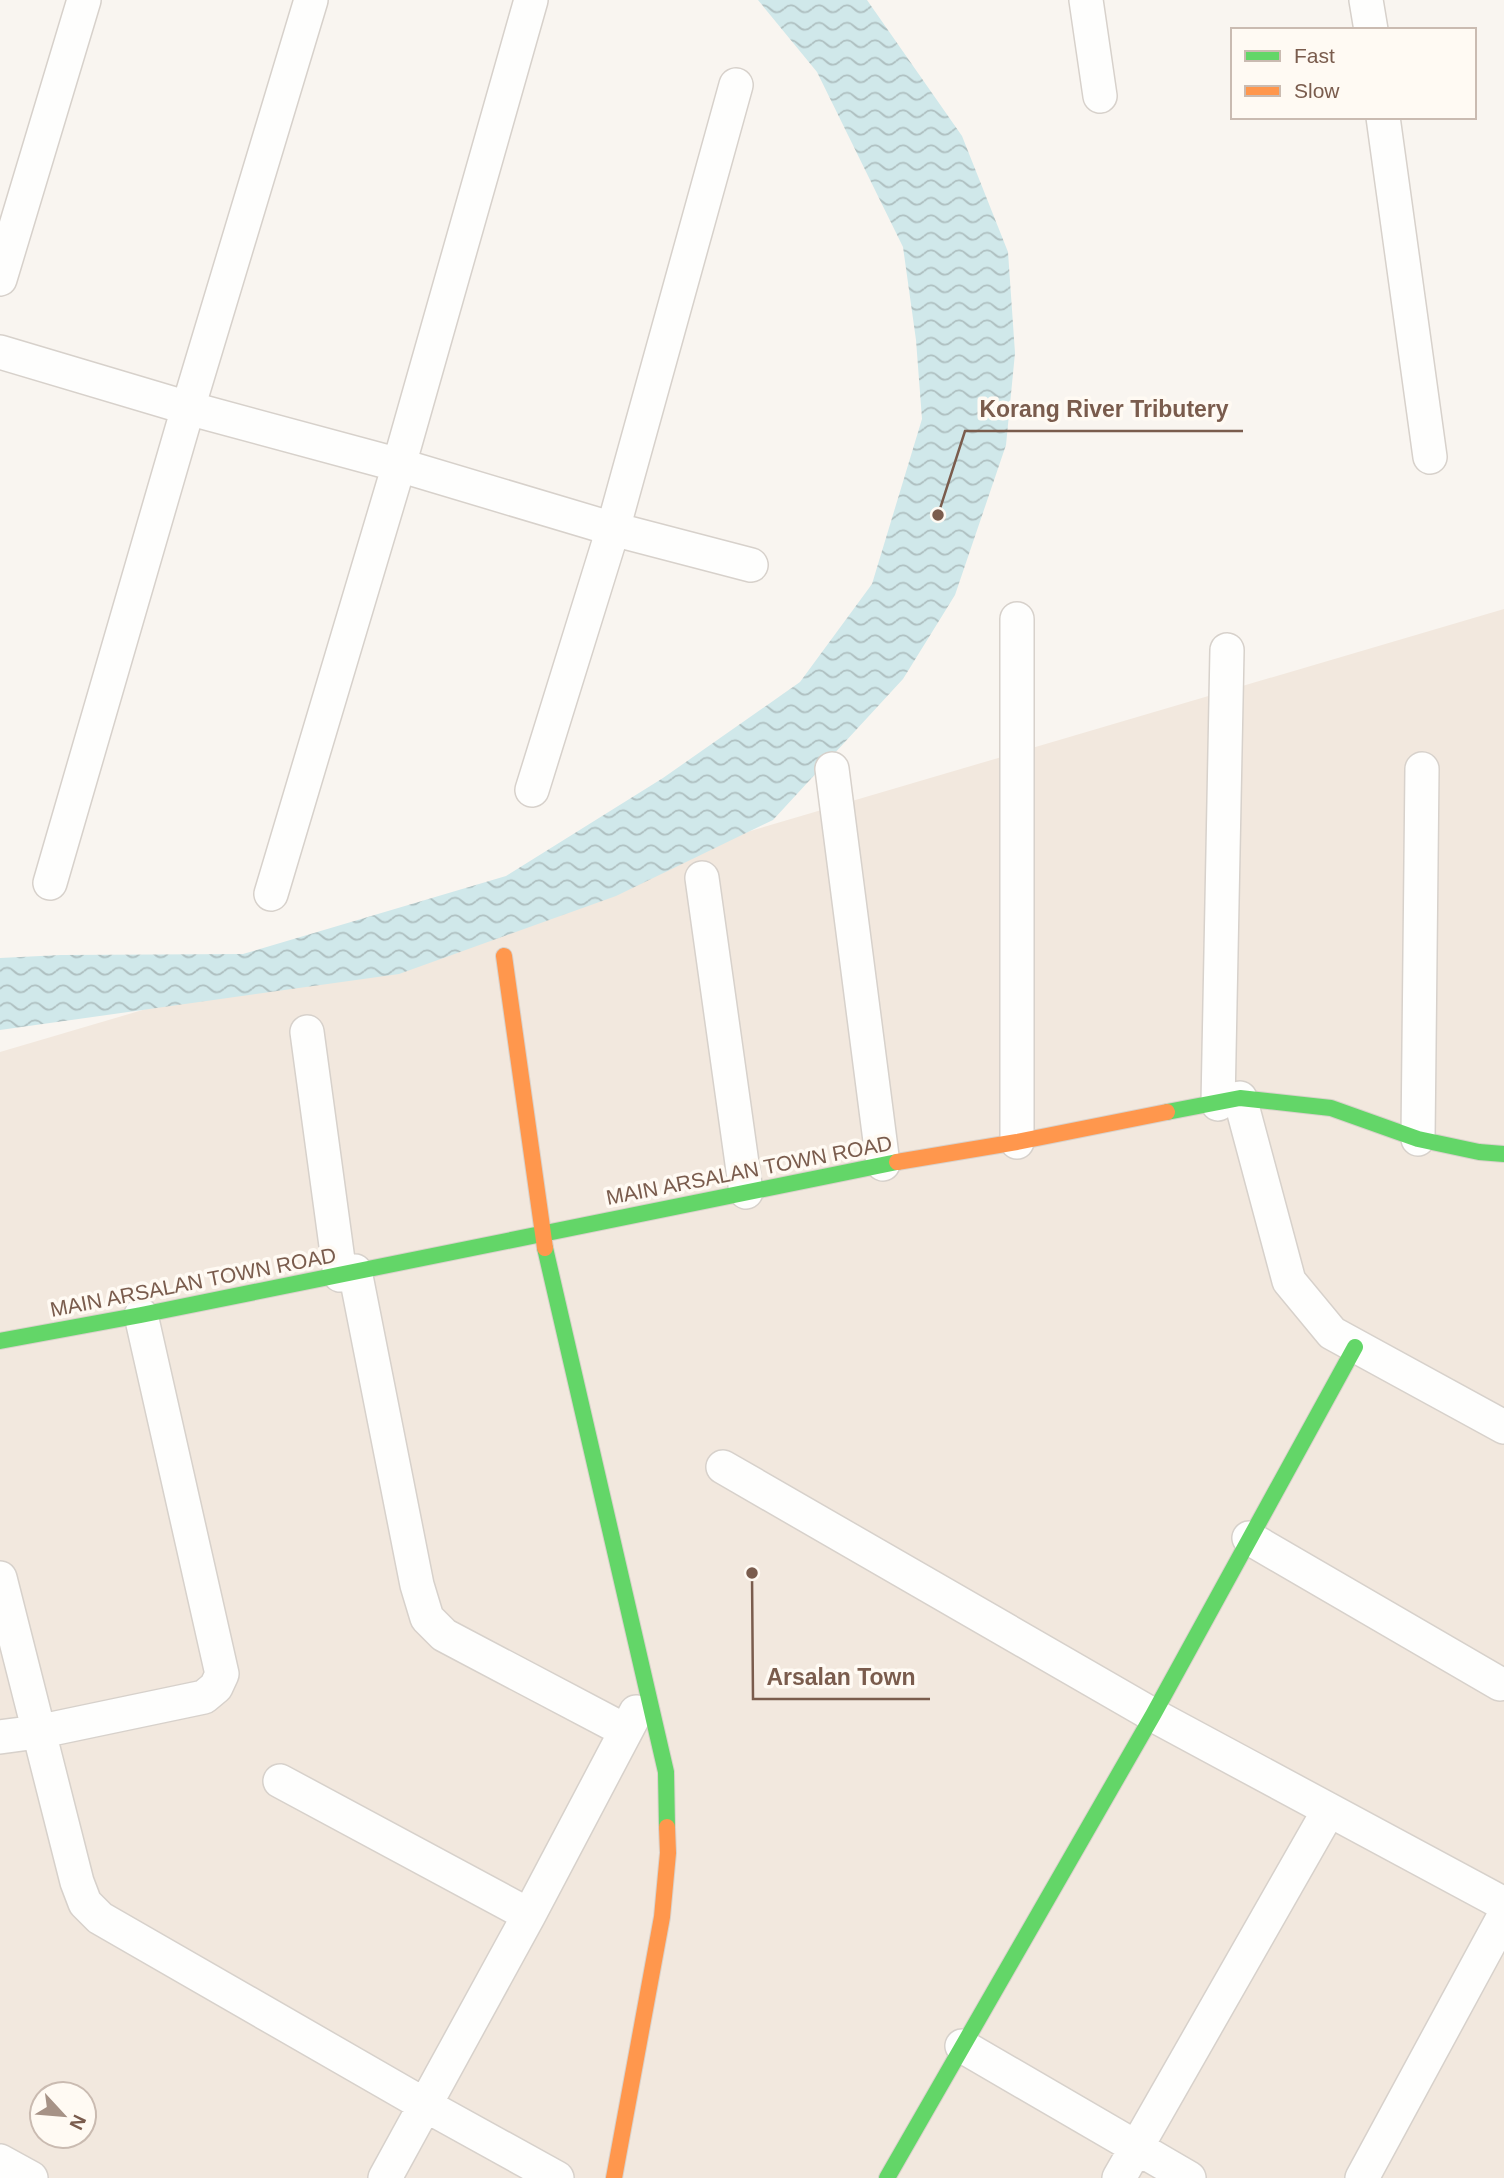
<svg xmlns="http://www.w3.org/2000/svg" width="1504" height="2178" font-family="Helvetica,sans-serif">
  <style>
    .residential { fill: #f2e8de; fill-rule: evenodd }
    .water { fill: url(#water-waves) }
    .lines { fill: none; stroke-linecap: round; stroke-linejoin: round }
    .street-casing { stroke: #d7d1cb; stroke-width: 36 }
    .fast-casing { stroke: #d9d2cb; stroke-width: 18 }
    .slow-casing { stroke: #d9d2cb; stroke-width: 18 }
    .street { stroke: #fefefd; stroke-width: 33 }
    .fast { stroke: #63d668; stroke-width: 16 }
    .slow { stroke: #ff974d; stroke-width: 16 }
    .labels { text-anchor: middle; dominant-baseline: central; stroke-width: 7; stroke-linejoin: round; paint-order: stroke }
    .street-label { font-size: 21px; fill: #7a5c4d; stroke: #fffaf3 }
    .leader { fill: none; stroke: #7a5c4d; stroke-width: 2.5 }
    .callout-dot { fill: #7a5c4d; stroke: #fffaf3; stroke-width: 2.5 }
    .callout-label { font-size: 23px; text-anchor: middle; font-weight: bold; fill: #7a5c4d; stroke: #fffaf3; stroke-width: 7; stroke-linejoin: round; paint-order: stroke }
  </style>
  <defs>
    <pattern id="water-waves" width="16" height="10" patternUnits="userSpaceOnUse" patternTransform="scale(1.75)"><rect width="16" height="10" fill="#d0e8ea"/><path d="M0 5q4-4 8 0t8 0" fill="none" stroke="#aebfc0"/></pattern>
  </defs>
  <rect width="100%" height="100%" fill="#f9f5f0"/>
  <path class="residential" d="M1504 609V2178H0V1052ZM42 2094H84V2136H42Z"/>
  <path class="water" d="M758 0H867L962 136 1008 252 1015 353 1006 445 955 595 903 679 773 820 616 896 399 974 0 1030V958L61 955 243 954 506 876 663 778 800 682 872 584 922 419 916 340 903 247 817 72Z"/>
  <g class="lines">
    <g class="street-casing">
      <path id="street" d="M1086 0 1100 96
        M1366 0 1371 30
        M1383 117 1430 457
        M0 279 84 0
        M0 352 188 408 399 465 613 529 751 565
        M832 769 883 1164
        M532 790 613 529 736 85
        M702 878 746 1192
        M50 883 188 408 311 0
        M271 894 399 465 531 0
        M307 1032 340 1275
        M1240 1098 1289 1281 1332 1333 1504 1427
        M1218 1104 1227 650
        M1418 1139 1422 769
        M1017 1142V619
        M355 1271 417 1585 427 1618 444 1635 626 1731
        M723 1467 1153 1715 1504 1904
        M1249 1538 1500 1684
        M0 1578 77 1882 85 1903 100 1918 425 2105 557 2178
        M0 1737 37 1732 204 1697 216 1687 222 1674 141 1315
        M280 1781 529 1915
        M962 2046 1189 2178
        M0 2161 31 2178
        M385 2178 529 1915 636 1712
        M1119 2178 1329 1810
        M1362 2178 1504 1916"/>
    </g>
    <g class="fast-casing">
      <path id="fast" d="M1167 1112 1240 1098 1331 1108 1418 1139 1479 1152 1504 1154
        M545 1248 666 1772 667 1827
        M0 1341 141 1315 897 1162
        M887 2178 1153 1715 1355 1347"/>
    </g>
    <g class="slow-casing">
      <path id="slow" d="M504 956 545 1248
        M897 1162 1017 1142 1167 1112
        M614 2178 662 1917 668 1853 667 1827"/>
    </g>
    <use href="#street" class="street"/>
    <use href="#fast" class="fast"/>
    <use href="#slow" class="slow"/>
  </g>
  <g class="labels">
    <g class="street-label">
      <text transform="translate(749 1170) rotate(-11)">MAIN ARSALAN TOWN ROAD</text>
      <text transform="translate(193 1282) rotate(-11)">MAIN ARSALAN TOWN ROAD</text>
    </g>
  </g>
  <path class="leader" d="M938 515L965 431H1243M752 1573L753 1699H930"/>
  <g class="callout-dot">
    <circle cx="938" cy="515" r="7"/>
    <circle cx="752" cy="1573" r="7"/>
  </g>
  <g class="callout-label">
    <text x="1104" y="417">Korang River Tributery</text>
    <text x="841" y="1685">Arsalan Town</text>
  </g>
  <rect x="1231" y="28" width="245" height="91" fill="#fffaf3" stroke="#cabbb1" stroke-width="2"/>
  <rect x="1245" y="51" width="35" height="10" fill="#63d668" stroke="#cabbb1" stroke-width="2"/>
  <text x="1294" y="63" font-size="21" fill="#7a5c4d">Fast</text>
  <rect x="1245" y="86" width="35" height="10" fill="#ff974d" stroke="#cabbb1" stroke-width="2"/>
  <text x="1294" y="98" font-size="21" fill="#7a5c4d">Slow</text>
  <g transform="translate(63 2115) rotate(116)"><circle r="33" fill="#fffaf3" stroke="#cabbb1" stroke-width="2"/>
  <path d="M0-5L12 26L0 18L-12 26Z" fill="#a69286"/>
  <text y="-10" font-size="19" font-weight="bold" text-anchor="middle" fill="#7a5c4d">N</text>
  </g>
</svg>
